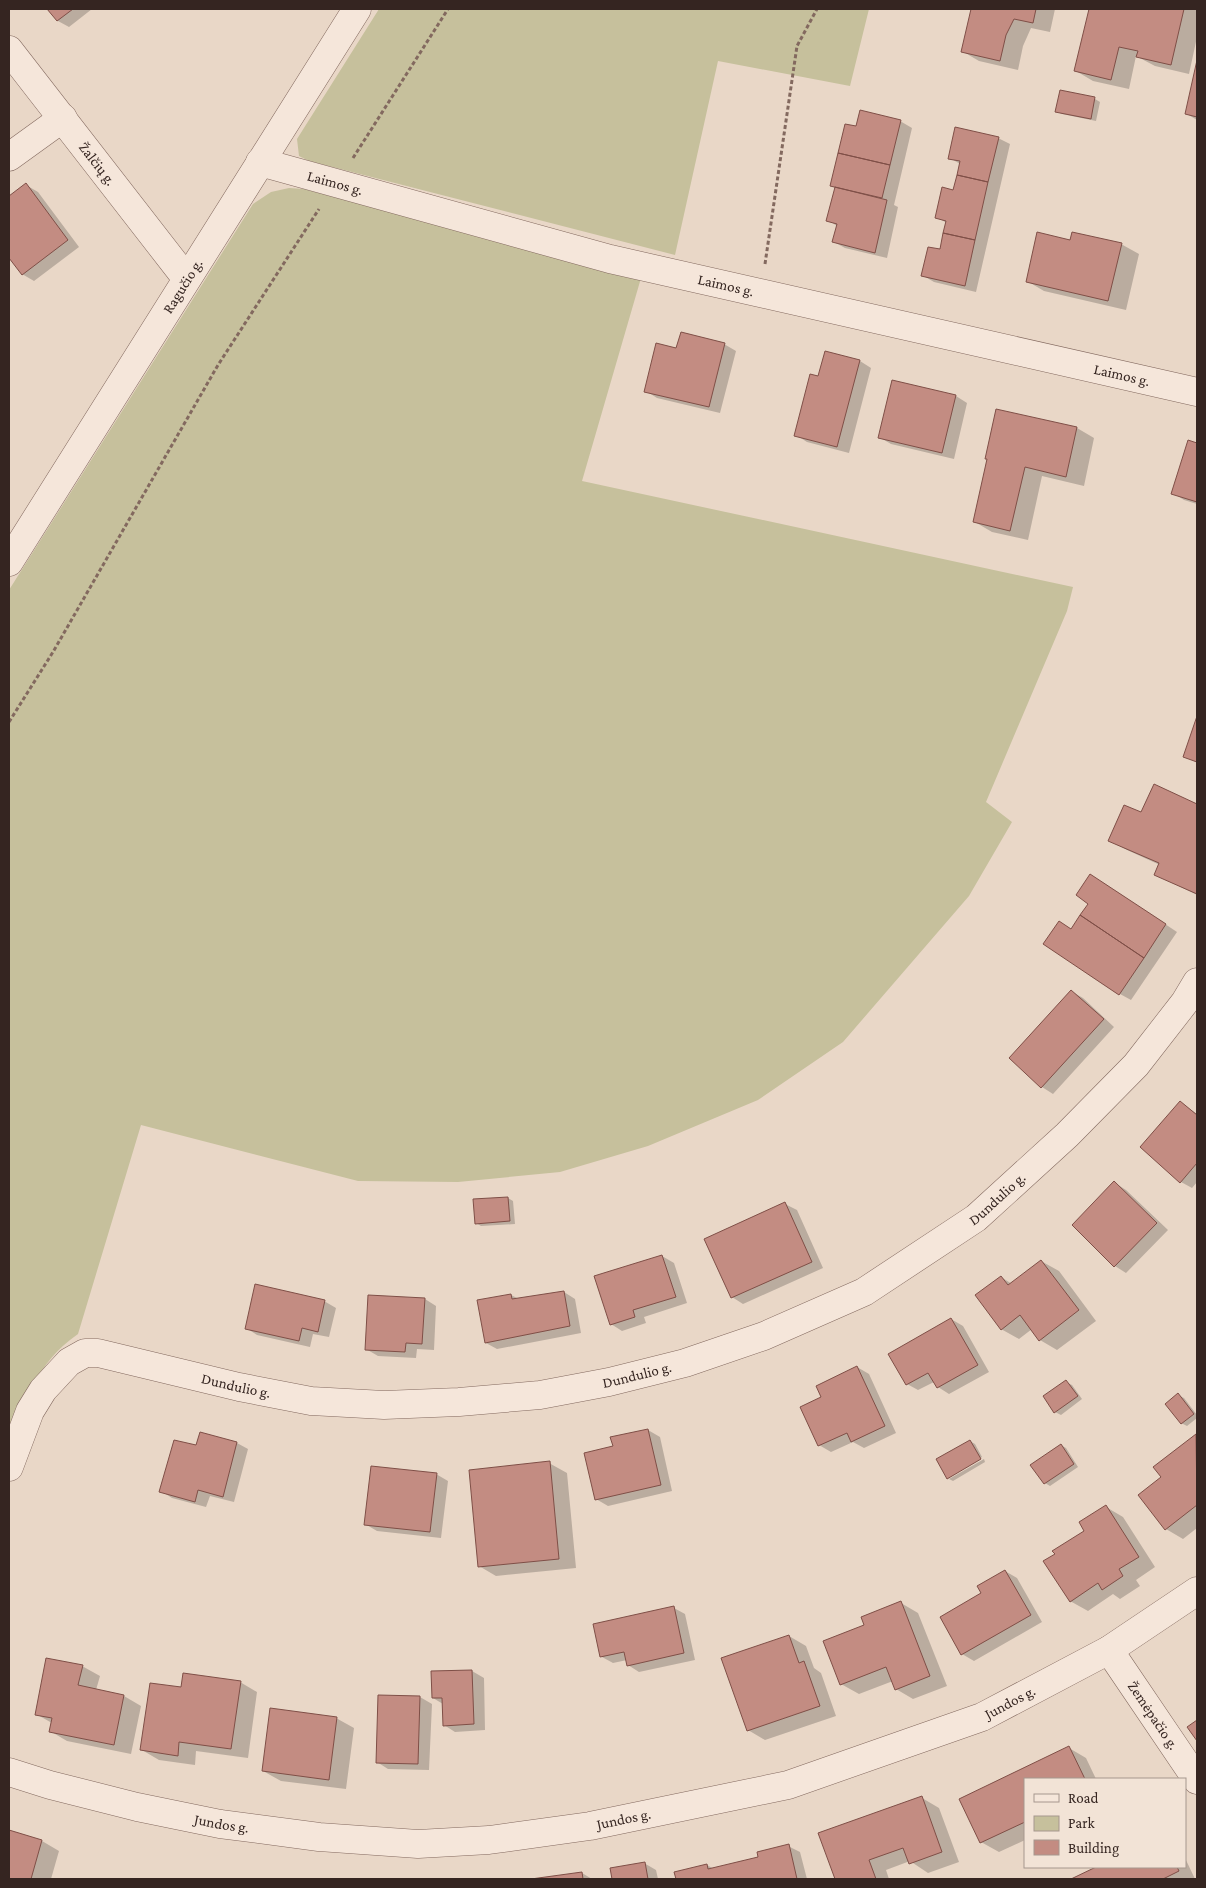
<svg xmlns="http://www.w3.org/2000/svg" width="1206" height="1888" font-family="'Crimson Pro',serif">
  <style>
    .green { fill: #c6c09c }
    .shadow { fill: #0003 }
    .building { fill: #c38c82; stroke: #7f4f47 }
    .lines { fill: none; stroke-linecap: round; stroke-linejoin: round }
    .minor-casing { stroke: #83695f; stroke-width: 29 }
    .path { stroke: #83695f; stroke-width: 3; stroke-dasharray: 4 2.5; stroke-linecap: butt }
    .minor { stroke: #f5e6da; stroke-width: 28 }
    .labels { text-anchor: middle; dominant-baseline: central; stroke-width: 4; stroke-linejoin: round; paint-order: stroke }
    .street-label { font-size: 15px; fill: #352521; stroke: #f2e3d6 }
  </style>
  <rect width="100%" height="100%" fill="#e9d7c7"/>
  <path class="green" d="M379 9H869L850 86 718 61 675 255 309 161 299 156 297 139Z
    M289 188 304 189 641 278 582 481 1073 587 1067 611 986 802 1012 822 969 896 843 1042 758 1100 648 1146 560 1172 458 1182 358 1181 141 1125 78 1334C35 1364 27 1400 9 1447V590L253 204 271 192Z"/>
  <path class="shadow" d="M48 9H92L69 27 58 21Z
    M972 9H1055L1050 32 1031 28 1023 46 1018 70 979 61 962 51Z
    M1090 9H1197V37L1189 74 1155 66 1136 56 1129 89 1093 81 1076 71Z
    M1197 66V120L1187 114Z
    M1061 91 1095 99 1100 102 1096 121 1062 114 1056 111Z
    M900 121 912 128 894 205 898 207 887 258 845 248 834 242 837 226 828 220 836 188 831 185 857 128Z
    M998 138 1010 144 976 292 934 282 922 275 941 251 947 223 936 217 954 191 960 164 950 158Z
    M26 185 38 192 79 247 34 281 22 274 9 256V198Z
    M1071 242 1121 244 1139 254 1126 310 1044 291 1027 281Z
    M724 344 736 351 720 413 657 398 646 391 677 350Z
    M825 352 860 361 871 368 849 453 807 442 796 435 819 377Z
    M893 381 956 396 967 403 954 459 891 444 879 437Z
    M997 410 1077 428 1094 438 1084 486 1042 476 1028 540 992 532 975 522Z
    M1189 441 1197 444V504L1184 500 1173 493Z
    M1197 720V763L1185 756Z
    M1154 786 1197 805V895L1155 874 1160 865 1127 850 1109 840 1142 814Z
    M1102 882 1177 932 1131 1000 1120 994 1072 930Z
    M1071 991 1083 998 1114 1027 1053 1094 1042 1087 1010 1058Z
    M1180 1102 1197 1114V1182L1192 1188 1181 1182Z
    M1115 1183 1126 1190 1168 1230 1126 1273 1115 1266Z
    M508 1198 513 1201 515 1224 481 1226 476 1223Z
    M785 1204 797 1210 823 1268 743 1304 732 1297Z
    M662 1256 674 1263 687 1303 644 1317 646 1323 622 1331 611 1324Z
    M1041 1261 1059 1271 1096 1321 1057 1350 1040 1340 1032 1329 1019 1339 1001 1329V1277L1012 1284Z
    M564 1292 575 1299 581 1333 497 1349 486 1343 511 1295 519 1299Z
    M425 1299 436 1306 434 1350 417 1349 416 1358 378 1356 366 1349Z
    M324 1301 336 1308 329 1337 313 1334 310 1347 257 1335 246 1328Z
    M951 1319 963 1326 989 1372 949 1394 938 1387 934 1382 918 1390 907 1384Z
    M857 1367 869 1374 896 1433 864 1448 853 1442 831 1452 819 1445 823 1398Z
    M1066 1382 1072 1385 1082 1399 1061 1415 1055 1412Z
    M1178 1395 1184 1398 1197 1415V1418L1187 1426 1181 1423Z
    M648 1430 660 1437 672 1491 608 1506 596 1499 614 1447Z
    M201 1433 237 1443 248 1449 234 1502 210 1496 206 1507 172 1498 161 1491 197 1447Z
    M1196 1436 1197 1528 1183 1539 1166 1529 1163 1478 1155 1467Z
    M970 1441 975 1444 982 1457 948 1478Z
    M1061 1445 1066 1448 1078 1467 1050 1486 1045 1483Z
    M984 1459 985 1462 953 1481 949 1479Z
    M549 1463 567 1473 576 1568 496 1576 479 1566Z
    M436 1474 448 1481 441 1538 377 1531 365 1524Z
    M1106 1507 1123 1517 1155 1567 1136 1580 1140 1586 1120 1599 1113 1594 1088 1611 1070 1601 1056 1554 1086 1531Z
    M1005 1571 1017 1578 1042 1622 974 1661 962 1654 982 1593Z
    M901 1603 918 1613 947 1686 913 1699 896 1689 893 1681 859 1694 841 1684 865 1625Z
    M674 1608 685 1614 695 1660 639 1672 628 1665 627 1660 613 1663 602 1657Z
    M789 1636 806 1646 814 1668 821 1673 836 1716 765 1740 748 1730Z
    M82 1666 100 1676 96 1690 124 1696 141 1706 131 1754 67 1741 50 1731 52 1723 36 1714Z
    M472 1671 484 1678 485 1730 455 1732 444 1725 443 1704 433 1698 432 1672Z
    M240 1682 257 1692 248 1758 196 1751 195 1765 159 1760 142 1750 182 1689Z
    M379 1696 420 1697 432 1704 429 1770 388 1769 377 1762Z
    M336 1718 354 1728 346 1789 281 1781 263 1771Z
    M1069 1748 1086 1758 1096 1779H1025V1840L999 1852 981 1842 961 1800Z
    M922 1798 939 1808 959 1862 928 1873 910 1861 886 1870 889 1879H836L820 1834Z
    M9 1831 42 1841 59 1851 51 1879H9Z
    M788 1846 800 1852 807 1879H677L676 1873 707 1865 714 1869 759 1858Z
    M1185 1858 1195 1879H1074L1099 1867H1185Z
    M644 1863 656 1870 658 1879H613L611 1869Z
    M582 1873 592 1879H540Z"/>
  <path class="building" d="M47 9H73L57 21Z
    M971 9H1036L1033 23 1014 19 1006 35 1000 61 961 52Z
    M1089 9H1184L1171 65 1136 57 1138 51 1119 47 1111 80 1074 71Z
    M1197 60V117L1185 114Z
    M1060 90 1095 97 1091 119 1055 112Z
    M860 110 901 120 890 165 838 153 845 124 856 126Z
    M955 127 999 137 988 182 957 175 960 161 948 159Z
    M838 153 890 165 882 198 830 186Z
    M957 175 988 182 975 240 943 233 946 221 935 218 942 187 953 190Z
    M26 183 68 240 22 275 9 258V196Z
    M835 187 887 200 875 253 832 242 837 224 826 221Z
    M1037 232 1070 240 1072 232 1122 243 1108 301 1026 282Z
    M943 233 975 240 965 286 921 276 928 247 940 249Z
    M681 332 725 343 709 407 644 392 656 343 676 348Z
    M825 351 860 360 837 447 794 436 810 374 818 376Z
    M892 380 956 395 942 453 878 438Z
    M996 409 1077 427 1066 477 1025 467 1010 531 973 522 987 459H985Z
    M1188 440 1197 443V502L1171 494Z
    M1197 716V762L1183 757Z
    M1154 784 1197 804V894L1154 875 1159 863 1108 841 1124 805 1141 812Z
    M1090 874 1166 924 1144 958 1080 915 1088 904 1076 895Z
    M1080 915 1144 958 1119 995 1043 944 1059 921 1071 929Z
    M1071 990 1104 1019 1041 1088 1009 1058Z
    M1180 1101 1197 1115V1163L1180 1183 1140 1147Z
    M1114 1181 1157 1223 1114 1267 1072 1225Z
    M508 1197 510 1221 475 1224 473 1199Z
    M785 1202 812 1262 731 1298 704 1239Z
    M662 1255 676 1297 633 1310 635 1317 610 1325 594 1276Z
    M1041 1260 1079 1310 1039 1341 1020 1315 1001 1330 975 1295 1001 1276 1008 1285Z
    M255 1284 325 1300 318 1332 302 1328 299 1341 245 1329Z
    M564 1291 570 1326 485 1343 477 1300 511 1294 512 1299Z
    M368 1295 425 1298 422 1344 406 1343 405 1352 365 1350Z
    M951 1318 978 1365 937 1388 928 1373 906 1385 888 1354Z
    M857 1366 885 1426 851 1442 847 1433 818 1446 800 1407 821 1397 816 1386Z
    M1066 1380 1078 1396 1054 1413 1043 1396Z
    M1178 1393 1194 1414 1181 1424 1165 1404Z
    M648 1429 661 1485 595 1500 584 1453 613 1446 610 1437Z
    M200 1432 237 1442 223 1497 198 1490 195 1502 159 1492 174 1440 196 1445Z
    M1196 1434 1197 1505 1165 1530 1138 1495 1161 1477 1153 1467Z
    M970 1440 981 1459 947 1479 936 1459Z
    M1061 1444 1074 1464 1044 1484 1030 1465Z
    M550 1461 559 1559 478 1567 469 1470Z
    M371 1466 437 1473 430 1532 364 1525Z
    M1106 1505 1139 1557 1119 1569 1123 1576 1102 1590 1098 1583 1070 1602 1043 1561 1055 1554 1052 1551 1084 1531 1079 1522Z
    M1005 1570 1031 1615 961 1655 940 1617 981 1593 977 1586Z
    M901 1601 930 1676 895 1690 886 1667 840 1685 823 1641 864 1625 861 1617Z
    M674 1606 684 1653 627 1666 624 1652 600 1657 593 1624Z
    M789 1635 799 1663 804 1661 820 1706 747 1731 721 1658Z
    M46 1658 83 1665 78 1685 124 1695 114 1745 49 1732 52 1718 35 1715Z
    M472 1670 474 1724 443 1726 442 1698H432L431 1671Z
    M183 1673 241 1681 231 1749 179 1742 178 1756 140 1750 150 1683 181 1687Z
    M378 1695 420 1696 418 1764 376 1763Z
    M270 1708 337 1717 329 1780 262 1771Z
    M1197 1720V1741L1187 1727Z
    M1069 1746 1085 1779H1025V1822L980 1843 959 1799Z
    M922 1796 942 1852 909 1864 903 1848 869 1860 876 1879H835L818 1833Z
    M9 1830 42 1840 31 1879H9Z
    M789 1844 797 1879H676L674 1872 707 1864 708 1869 758 1857 757 1852Z
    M645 1862 648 1879H612L610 1868Z
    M1096 1867H1177L1179 1871 1163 1879H1071Z
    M582 1872 583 1879H531Z"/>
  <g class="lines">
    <g class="minor-casing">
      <g id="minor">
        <path id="s1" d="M9 50 186 278"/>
        <path d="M9 157 63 118"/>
        <path id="s2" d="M260 162 610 259 1197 392"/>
        <path id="s3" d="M9 562 357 9"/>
        <path id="s4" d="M9 1467 30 1411 43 1390 69 1362 85 1353H98L239 1387 311 1401 384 1405 459 1402 540 1395 609 1382 685 1363 764 1336 864 1292 976 1218 1067 1135 1136 1065 1185 1002 1197 982"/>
        <path id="s5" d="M1109 1650 1197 1780"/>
        <path id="s6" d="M9 1772 50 1785 137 1807 220 1824 319 1837 418 1844 489 1840 590 1826 788 1785 982 1717 1109 1650 1197 1591"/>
      </g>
    </g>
    <path class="path" d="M353 158 448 9
      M765 264 797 46 817 9
      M9 722 53 652 218 365 319 209"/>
    <use href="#minor" class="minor"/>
  </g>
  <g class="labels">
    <g class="street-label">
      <text stroke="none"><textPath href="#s1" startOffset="144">Žalčių g.</textPath></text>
      <text stroke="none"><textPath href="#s2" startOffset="78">Laimos g.</textPath></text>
      <text stroke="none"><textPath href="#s2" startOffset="482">Laimos g.</textPath></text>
      <text stroke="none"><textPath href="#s3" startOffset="326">Ragučio g.</textPath></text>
      <text stroke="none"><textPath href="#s2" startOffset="888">Laimos g.</textPath></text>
      <text stroke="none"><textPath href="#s4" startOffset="1106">Dundulio g.</textPath></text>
      <text stroke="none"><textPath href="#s4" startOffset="701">Dundulio g.</textPath></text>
      <text stroke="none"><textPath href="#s4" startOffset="296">Dundulio g.</textPath></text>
      <text stroke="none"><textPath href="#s6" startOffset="1029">Jundos g.</textPath></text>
      <text stroke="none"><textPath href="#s5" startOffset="79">Žemėpačio g.</textPath></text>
      <text stroke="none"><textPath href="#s6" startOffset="624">Jundos g.</textPath></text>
      <text stroke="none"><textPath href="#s6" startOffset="219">Jundos g.</textPath></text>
    </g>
  </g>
  <rect width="1206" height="1888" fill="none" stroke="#352521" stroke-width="20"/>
  <rect x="1024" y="1778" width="162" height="90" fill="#f2e3d6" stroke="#a6978e"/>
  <rect x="1034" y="1794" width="25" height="8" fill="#f5e6da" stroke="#a6978e"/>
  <text x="1068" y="1803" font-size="15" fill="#352521">Road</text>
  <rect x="1034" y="1816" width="25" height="15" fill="#c6c09c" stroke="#a6978e"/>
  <text x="1068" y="1828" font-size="15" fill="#352521">Park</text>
  <rect x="1034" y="1840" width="25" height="15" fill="#c38c82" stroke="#a6978e"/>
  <text x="1068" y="1853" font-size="15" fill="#352521">Building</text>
</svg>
